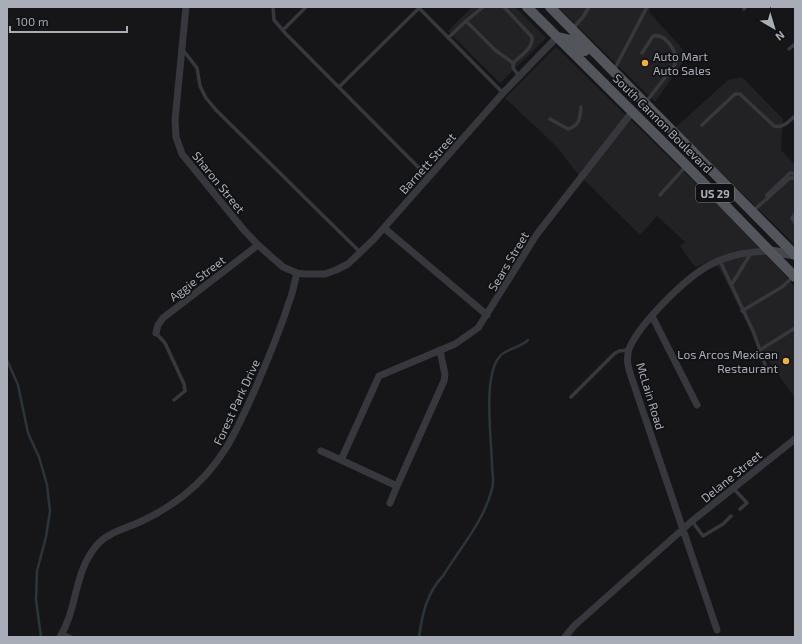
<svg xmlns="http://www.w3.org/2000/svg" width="802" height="644" font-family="'Exo 2',sans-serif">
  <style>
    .built { fill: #222225 }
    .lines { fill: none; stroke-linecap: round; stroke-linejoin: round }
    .stream { stroke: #2c353c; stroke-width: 2.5 }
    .lane { stroke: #37383d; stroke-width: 3.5 }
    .street { stroke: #37383d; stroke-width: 7 }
    .secondary { stroke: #45474d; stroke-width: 9 }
    .primary { stroke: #53555c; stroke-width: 10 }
    .poi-dot { fill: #f2b134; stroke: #111113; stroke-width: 1.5 }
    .labels { text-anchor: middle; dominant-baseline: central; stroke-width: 3.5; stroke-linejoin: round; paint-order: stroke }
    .shield { fill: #111113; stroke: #7b7e86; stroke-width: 1 }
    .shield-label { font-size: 11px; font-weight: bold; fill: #a8adb8 }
    .poi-label { font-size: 12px; fill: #a8adb8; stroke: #111113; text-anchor: start }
    .street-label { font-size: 12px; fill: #a8adb8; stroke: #111113 }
  </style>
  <rect width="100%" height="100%" fill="#161618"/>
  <path class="built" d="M472 7H515L546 38 500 83 448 31Z
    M558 7H651L649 12 688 55 655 102Z
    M556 47 722 209 771 259 795 287V398L761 351 722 273 713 260 695 267 680 246 685 242 657 216 640 235 577 173 557 147 505 98Z
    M742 77 783 119 781 150 795 165V245L675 128 728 80Z"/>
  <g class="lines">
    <path class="stream" d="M7 360 18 385 28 433 39 457 47 485 50 511 46 537 37 571 36 600 41 637
      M419 637C422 615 427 592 443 576 460 548 484 521 492 489 494 482 493 474 492 467 492 441 482 376 500 356 506 349 520 348 528 340"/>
    <path class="lane" d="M273 7 274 20 286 34 428 177
      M418 7 503 93
      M483 7 466 21 495 50 513 63
      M504 7 532 37C534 48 520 56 513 63V68L519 76
      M744 9 745 7
      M573 28 583 17 589 7
      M283 30 306 7
      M448 38 466 21
      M789 49 795 44
      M183 50 197 68 200 86 206 98 216 110 360 252
      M642 53 653 36C665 33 674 49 677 59L674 66 646 102
      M614 70 647 7
      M339 87 419 8
      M550 119 568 129C580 125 580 118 581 107
      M702 125 735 94H740L774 126C784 128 788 122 795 116
      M660 195 686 166
      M767 199V195L790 173 795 174
      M753 211 790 178H795
      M795 214 792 218 795 223
      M720 261 753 331 767 370
      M732 284 751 253
      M742 311 782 287 793 277
      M156 333 165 343 184 384 185 391 174 400
      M760 350 795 328
      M571 397 614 354 619 351 628 350
      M733 488 747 503 740 509
      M692 521 703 536 723 524 731 516
      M63 633 71 637"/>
    <path class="street" d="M186 7 175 120 176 137 182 154 243 229 258 245 283 267 297 273 305 274H325L336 270 348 264 374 239 503 93 557 37
      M384 228 487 315
      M652 316 697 405
      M156 333 158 325 163 318 258 245
      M440 350 445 375 444 381 397 486 341 460 379 376 455 344 478 328 537 234 632 112
      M321 451 341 460
      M390 503 397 486
      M717 630 631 376C628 367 626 359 629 349 639 324 683 281 706 267 725 256 749 251 771 251
      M60 637C78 608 73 573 97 545 107 533 127 528 142 521 157 514 170 506 183 496 222 466 237 430 256 387 268 359 280 331 289 302 293 293 294 283 297 273
      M565 637 574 626 692 521 795 439"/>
    <path class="secondary" d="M771 251 795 255"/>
    <path class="primary" d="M527 7 687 166 795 277
      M550 7 795 255
      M558 37 571 40 585 51"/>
  </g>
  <g class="poi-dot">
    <circle cx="645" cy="63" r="4"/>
    <circle cx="786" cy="361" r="4"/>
  </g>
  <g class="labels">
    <rect class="shield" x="696" y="184" width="38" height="18" rx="3"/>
    <g class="shield-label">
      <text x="715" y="193">US 29</text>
    </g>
    <g class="poi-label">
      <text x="653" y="56">Auto Mart<tspan x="653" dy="14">Auto Sales</tspan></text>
      <text x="778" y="354" text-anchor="end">Los Arcos Mexican<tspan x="778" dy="14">Restaurant</tspan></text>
    </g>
    <g class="street-label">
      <text transform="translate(663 123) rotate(45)">South Cannon Boulevard</text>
      <text transform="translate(427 163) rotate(-48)">Barnett Street</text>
      <text transform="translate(219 182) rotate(51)">Sharon Street</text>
      <text transform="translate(508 261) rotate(-59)">Sears Street</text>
      <text transform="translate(197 278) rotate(-37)">Aggie Street</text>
      <text transform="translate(651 396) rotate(73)">McLain Road</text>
      <text transform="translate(236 402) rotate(-65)">Forest Park Drive</text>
      <text transform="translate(731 476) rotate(-39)">Delane Street</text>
    </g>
  </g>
  <rect width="802" height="644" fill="none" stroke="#a8adb8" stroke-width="16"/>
  <g transform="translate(774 28) rotate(142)" stroke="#111113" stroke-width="3" paint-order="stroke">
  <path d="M0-3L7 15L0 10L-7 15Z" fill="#a8adb8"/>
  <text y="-6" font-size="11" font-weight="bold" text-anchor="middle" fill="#a8adb8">N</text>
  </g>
  <path d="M10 26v6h117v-6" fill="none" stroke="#a8adb8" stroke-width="2"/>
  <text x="16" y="26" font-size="12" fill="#a8adb8" stroke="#111113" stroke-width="3" paint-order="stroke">100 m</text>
</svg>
